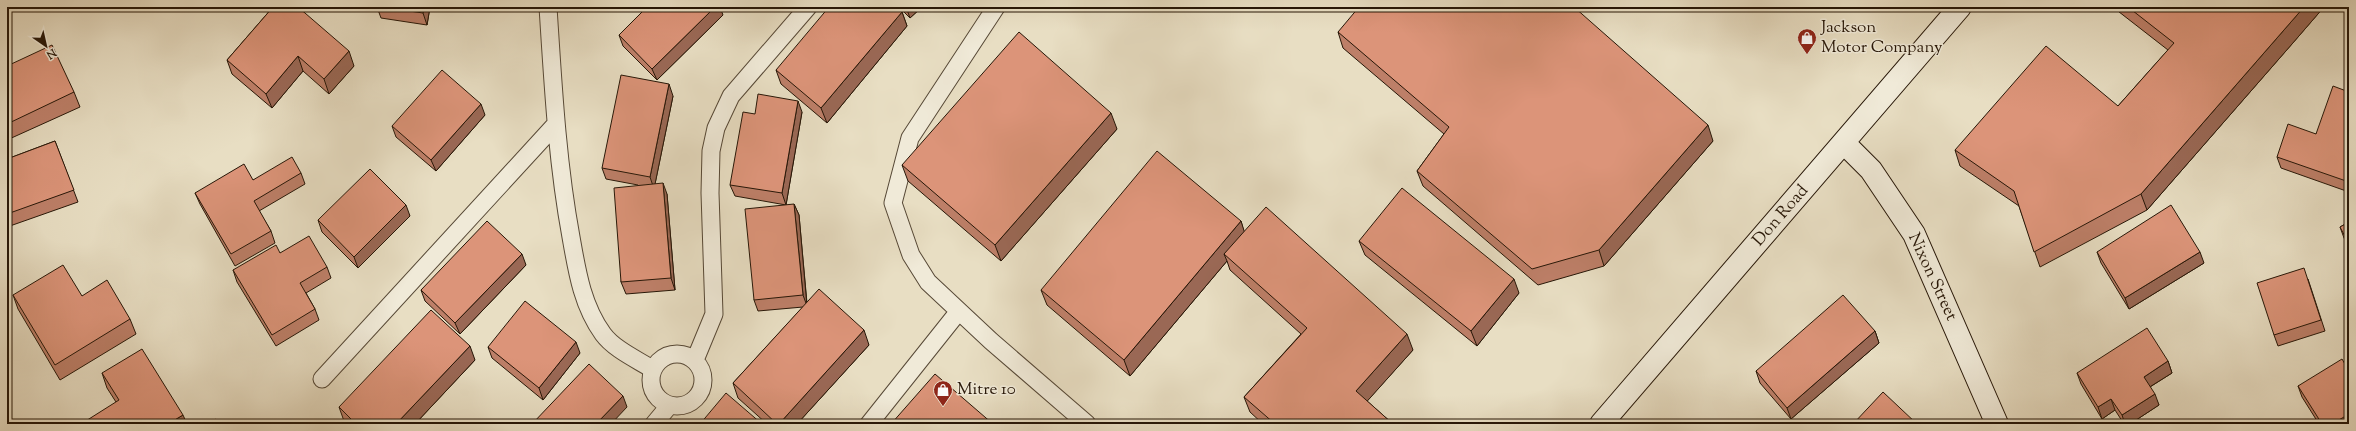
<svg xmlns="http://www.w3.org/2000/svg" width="2356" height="431" font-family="'Sorts Mill Goudy',serif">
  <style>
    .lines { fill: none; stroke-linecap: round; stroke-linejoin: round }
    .lane-casing { stroke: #564836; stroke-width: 19 }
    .secondary-casing { stroke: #261607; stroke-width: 24 }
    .lane { stroke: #f0ead8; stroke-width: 17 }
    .secondary { stroke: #f0ead8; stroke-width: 22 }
    .wall { fill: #bd7f68; stroke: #261607 }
    .shaded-wall { fill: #9a6855; stroke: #261607 }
    .building { fill: #dc9479; stroke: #261607 }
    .labels { text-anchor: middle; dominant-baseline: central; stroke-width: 3; stroke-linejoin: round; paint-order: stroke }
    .poi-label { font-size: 17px; fill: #261607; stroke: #f0ead8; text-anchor: start }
    .street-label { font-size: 17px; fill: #261607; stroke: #f0ead8 }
  </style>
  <rect width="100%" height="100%" fill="#e8dec3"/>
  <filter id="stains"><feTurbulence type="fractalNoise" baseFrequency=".005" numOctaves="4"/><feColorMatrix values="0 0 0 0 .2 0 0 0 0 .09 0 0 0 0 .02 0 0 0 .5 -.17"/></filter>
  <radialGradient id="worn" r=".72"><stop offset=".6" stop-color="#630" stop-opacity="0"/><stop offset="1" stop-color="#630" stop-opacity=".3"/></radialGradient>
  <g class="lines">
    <g class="lane-casing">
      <path id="lane" d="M548 7C553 84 557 161 571 237 577 271 582 305 603 334 614 349 636 359 652 369
        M996 7 910 138 893 203 911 255 928 282 991 341 1087 424
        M651 380a26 26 0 1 1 52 0a26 26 0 1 1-52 0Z
        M695 360 714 314 710 193 711 151 716 128 731 96 808 7
        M322 379 555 125
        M654 424 669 406
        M869 424 959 311"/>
    </g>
    <g class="secondary-casing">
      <path id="secondary" d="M1844 143 1871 170 1914 234 1997 424
        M1601 424 1960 7"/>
    </g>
    <use href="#lane" class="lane"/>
    <use href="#secondary" class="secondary"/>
  </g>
  <path class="wall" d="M273 7 354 66 329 94 303 71 272 108 232 74 227 60Z
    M377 7H430L427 25 381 18Z
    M899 7H922L910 18Z
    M2114 7H2324L2292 44 2147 210 2040 267 2019 206 1960 166 1955 150 2118 106 2168 50 2114 8Z
    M902 12 907 26 827 123 781 84 776 70Z
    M723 15 657 80 623 46 619 35Z
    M1338 32 1713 141 1604 266 1538 285 1423 186 1417 171 1444 134 1343 48Z
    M7 66 74 92 80 107 7 140Z
    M2349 92V192L2281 168 2277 157 2316 134Z
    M673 96 655 184 667 194 675 290 626 294 621 282 638 185 606 179 602 168Z
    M802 112 786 205 735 196 730 185Z
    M485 115 436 171 396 137 392 126Z
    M1117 129 1001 261 908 181 902 165Z
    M55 141 78 202 7 227V159Z
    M301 173 305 184 259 211 271 231 275 243 235 266 200 204 195 193 253 180Z
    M794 204 799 215 807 303 869 345 797 424H767L738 398 733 383 803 307 758 311 754 300Z
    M410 216 358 268 322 232 318 220Z
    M1241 221 1244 232 1413 350 1367 401 1393 424H1263L1250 412 1244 397 1301 334 1230 270 1227 261 1130 376 1047 305 1041 290Z
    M2349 222V247L2344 238 2340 227Z
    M1359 241 1519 293 1477 346 1365 255Z
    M2097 252 2204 263 2129 309 2101 263Z
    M280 253 327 267 331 278 306 293 315 309 319 320 276 346 237 282 233 270Z
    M526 265 460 334 425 301 421 290Z
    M2308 279 2325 331 2278 346 2274 335Z
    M13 295 82 296 130 319 136 334 60 380 18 309Z
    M1875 331 1879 343 1791 419 1760 383 1756 371Z
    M488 347 580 353 543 400 492 358Z
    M475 360 415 424H347L344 421 339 407Z
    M2168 361 2172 373 2150 387 2159 405 2130 424H2124L2115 410 2102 419 2081 384 2077 373Z
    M2349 371V424H2319L2302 397 2298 386Z
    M102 373 187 424 116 402 107 388Z"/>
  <path class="shaded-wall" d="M424 7H430L427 25 423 13Z
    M715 7H720L723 15 657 80 652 69Z
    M906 7H922L910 18Z
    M2304 7H2324L2292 44 2147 210 2141 194Z
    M902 12 907 26 827 123 821 108Z
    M349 51 354 66 329 94 324 79Z
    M298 56 303 71 272 108 266 94Z
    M669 84 673 96 654 189 650 177Z
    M798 101 802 112 786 205 782 193Z
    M481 104 485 115 436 171 431 160Z
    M1111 113 1117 129 1001 261 995 245Z
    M1708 125 1713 141 1604 266 1599 250Z
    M663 183 667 194 675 290 671 278Z
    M794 204 799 215 807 306 803 295Z
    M406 205 410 216 358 268 354 257Z
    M1241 221 1246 237 1224 254 1227 261 1130 376 1124 360Z
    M2200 252 2204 263 2129 309 2125 298Z
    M522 254 526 265 460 334 455 323Z
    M1514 279 1519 293 1477 346 1471 331Z
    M864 330 869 345 797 424H779Z
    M1875 331 1879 343 1791 419 1787 408Z
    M1407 334 1413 350 1362 407 1356 391Z
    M576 342 580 353 543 400 539 388Z
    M470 346 475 360 415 424H396Z
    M2168 361 2172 373 2148 388 2144 377Z
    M2155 394 2159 405 2130 424H2125L2122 415Z
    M623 396 627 407 611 424H596Z
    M2111 399 2115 410 2102 419 2098 407Z
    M183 415 187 424H168Z"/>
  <path class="building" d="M273 7H298L349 51 324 79 298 56 266 94 227 60Z
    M382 7H424L423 13Z
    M647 7H715L652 69 619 35Z
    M829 7H896L902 12 821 108 776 70Z
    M1359 7H1574L1708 125 1599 250 1532 269 1417 171 1449 127 1338 32Z
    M2128 7H2304L2141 194 2034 252 2014 191 1955 150 2046 46 2118 106 2174 43Z
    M1019 32 1111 113 995 245 902 165Z
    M52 45 74 92 7 124V66Z
    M442 70 481 104 431 160 392 126Z
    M621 75 669 84 650 177 602 168Z
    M2333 86 2349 92V182L2277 157 2288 124 2316 134Z
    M758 94 798 101 782 193 730 185 743 112 755 114Z
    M55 141 74 190 7 214V159Z
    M1157 151 1241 221 1124 360 1041 290Z
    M292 157 301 173 254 201 271 231 231 254 195 193 244 164 253 180Z
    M370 169 406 205 354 257 318 220Z
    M663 183 671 278 621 282 614 188Z
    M1402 188 1514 279 1471 331 1359 241Z
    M794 204 803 295 754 300 745 209Z
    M2171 205 2200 252 2125 298 2097 252Z
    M1266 207 1407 334 1356 391 1393 424H1275L1244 397 1307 328 1224 254Z
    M487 221 522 254 455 323 421 290Z
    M2349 222V244L2340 227Z
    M309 236 327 267 300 283 315 309 272 335 233 270 276 245 280 253Z
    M63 265 82 296 107 280 130 319 55 365 13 295Z
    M2304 268 2321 320 2274 335 2257 283Z
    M819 289 864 330 779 424H777L733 383Z
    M1843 295 1875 331 1787 408 1756 371Z
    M525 301 576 342 539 388 488 347Z
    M431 310 470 346 396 424H356L339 407Z
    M2147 328 2168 361 2144 377 2155 394 2122 415 2111 399 2098 407 2077 373Z
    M142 349 183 415 168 424H81L119 400 102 373Z
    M2342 359 2349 371V414L2332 424H2322L2298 386Z
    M589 364 623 396 596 424H532Z
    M935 374 993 424H891Z
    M1883 392 1917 424H1853Z
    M726 393 762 424H700Z
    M216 419 219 424H209Z"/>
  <defs>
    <g id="shop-pin" transform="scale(1)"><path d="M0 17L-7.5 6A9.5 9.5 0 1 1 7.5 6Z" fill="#8f2418" stroke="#f0ead8"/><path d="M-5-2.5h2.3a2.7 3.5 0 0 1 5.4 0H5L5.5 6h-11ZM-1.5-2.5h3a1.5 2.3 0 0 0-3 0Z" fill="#fff"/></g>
  </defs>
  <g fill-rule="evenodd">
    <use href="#shop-pin" x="1807" y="38"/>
    <use href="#shop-pin" x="943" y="390"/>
  </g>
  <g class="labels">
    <g class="poi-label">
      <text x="1821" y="28">Jackson<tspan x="1821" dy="20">Motor Company</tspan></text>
      <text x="957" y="390">Mitre 10</text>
    </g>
    <g class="street-label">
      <text transform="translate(1781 216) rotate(-49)">Don Road</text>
      <text transform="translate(1932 277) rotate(65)">Nixon Street</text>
    </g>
  </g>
  <rect width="2356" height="431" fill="none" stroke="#e8dec3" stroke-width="24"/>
  <rect x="8" y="8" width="2340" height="415" fill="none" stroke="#261607" stroke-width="2"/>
  <rect x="12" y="12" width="2332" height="407" fill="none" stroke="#261607"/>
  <g transform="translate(46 46) rotate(146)" stroke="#f0ead8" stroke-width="3" paint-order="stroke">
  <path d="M0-3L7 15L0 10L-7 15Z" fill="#261607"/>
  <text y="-6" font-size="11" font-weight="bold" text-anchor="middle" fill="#261607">N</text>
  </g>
  <rect width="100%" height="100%" filter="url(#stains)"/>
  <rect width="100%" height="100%" fill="url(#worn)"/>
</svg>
